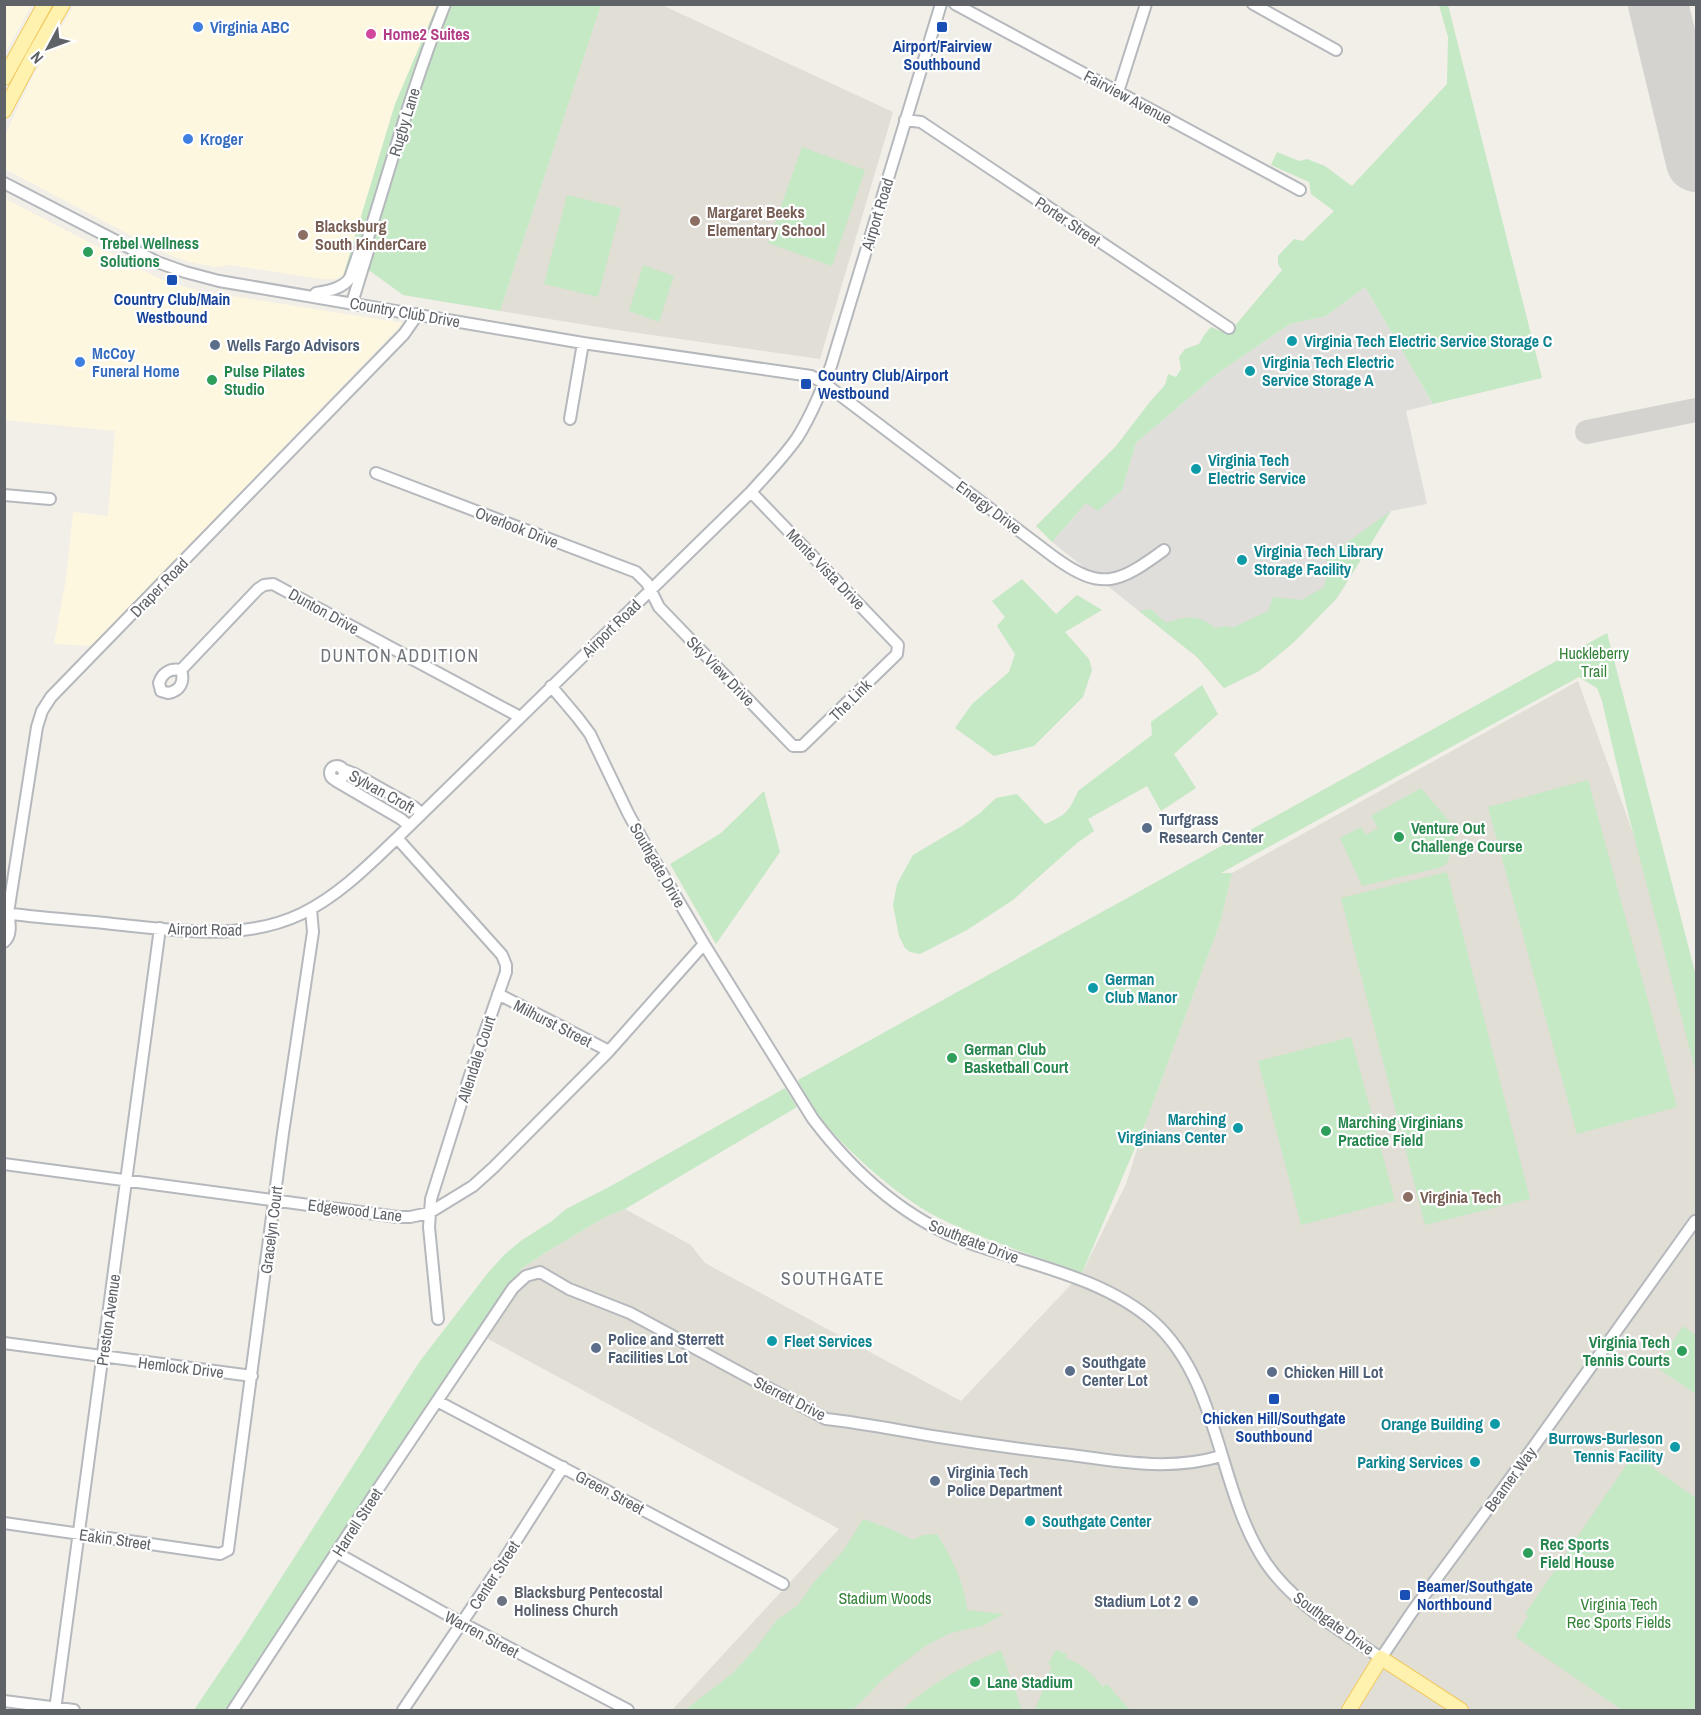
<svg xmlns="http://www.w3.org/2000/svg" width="1701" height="1715" font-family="'Archivo Narrow',sans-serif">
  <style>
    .commercial { fill: #fef7e0 }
    .industrial { fill: #e0deda }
    .education { fill: #e1ded6 }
    .green { fill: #c5e8c5 }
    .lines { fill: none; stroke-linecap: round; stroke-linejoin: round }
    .taxiway { stroke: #d4d3d0; stroke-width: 24 }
    .runway { stroke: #d4d3d0; stroke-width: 60 }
    .minor-casing { stroke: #b5b8bc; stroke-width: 14 }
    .major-casing { stroke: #f2c960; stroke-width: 16 }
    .minor { stroke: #fff; stroke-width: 10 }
    .major { stroke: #fff2af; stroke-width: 14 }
    .shop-dot { fill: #3f7fe0; stroke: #fff; stroke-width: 2 }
    .transit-dot { fill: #1a4fb4; stroke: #fff; stroke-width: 2 }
    .hotel-dot { fill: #d1479c; stroke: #fff; stroke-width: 2 }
    .education-dot { fill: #8d6e63; stroke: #fff; stroke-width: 2 }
    .leisure-dot { fill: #2e9e5b; stroke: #fff; stroke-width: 2 }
    .culture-dot { fill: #0f9aa8; stroke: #fff; stroke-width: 2 }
    .service-dot { fill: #5c6f8a; stroke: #fff; stroke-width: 2 }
    .worship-dot { fill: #6b7280; stroke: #fff; stroke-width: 2 }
    .labels { text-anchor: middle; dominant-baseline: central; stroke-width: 4.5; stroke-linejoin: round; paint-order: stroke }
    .shop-label { font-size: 16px; font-weight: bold; fill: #366cbe; stroke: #fff; text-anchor: start }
    .hotel-label { font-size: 16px; font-weight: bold; fill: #b23c85; stroke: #fff; text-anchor: start }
    .transit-label { font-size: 16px; font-weight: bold; fill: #164399; stroke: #fff }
    .street-label { font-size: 16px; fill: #5f6368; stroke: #fff }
    .education-label { font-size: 16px; font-weight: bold; fill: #785e54; stroke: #fff; text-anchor: start }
    .leisure-label { font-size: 16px; font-weight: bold; fill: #27864d; stroke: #fff; text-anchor: start }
    .culture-label { font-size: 16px; font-weight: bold; fill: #0d838f; stroke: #fff; text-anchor: start }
    .service-label { font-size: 16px; font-weight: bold; fill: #4e5e75; stroke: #fff; text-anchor: start }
    .park-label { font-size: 16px; fill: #348238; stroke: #fff }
    .worship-label { font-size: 16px; font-weight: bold; fill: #5b616d; stroke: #fff; text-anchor: start }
    .neighbourhood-label { font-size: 18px; letter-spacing: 1.5px; fill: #70757a; stroke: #fff }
  </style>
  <rect width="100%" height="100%" fill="#f1efe8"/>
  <path class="commercial" d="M5 4 32 5 5 53 4 5Z
    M74 5H437L395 104 343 276 335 279H321L230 265 215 267 190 262 172 256 128 234 5 169V135L34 74Z
    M4 198 158 278 185 287 200 291 403 323 92 646 54 644 66 579 73 512 108 516 115 431 5 420Z"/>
  <path class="industrial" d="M1365 287 1433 404 1406 411 1427 504 1391 511 1337 598 1294 642 1259 671 1224 688 1197 657 1052 542 1086 503 1122 490 1136 443 1218 373 1290 324 1326 316Z"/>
  <path class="education" d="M601 5H662L893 112 820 359 617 330 500 311Z
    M1578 681 1696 1007V1710H672L839 1529 477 1333 521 1269 545 1253 607 1216 625 1209 691 1245 705 1263 961 1401 1082 1273 1126 1184 1145 1124 1220 923 1232 873Z"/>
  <path class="green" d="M437 5H601L500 311 403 295 370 271 343 276 395 104Z
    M1439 5H1448L1542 378 1433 404 1365 287 1326 316 1290 324 1218 373 1136 443 1122 490 1098 511 1086 503 1052 542 1036 526 1116 446 1149 403 1165 385 1168 374 1176 377 1181 369 1179 357 1185 349 1199 344 1205 334 1211 327 1228 334 1282 270 1278 264V256L1294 239 1303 241 1334 211 1311 194 1309 182 1271 165 1277 152 1299 161 1307 159 1325 166 1352 186 1447 84 1448 37Z
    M802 147 865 170 832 266 768 243Z
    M567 195 621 208 598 297 544 284Z
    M643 265 674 276 659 322 629 311Z
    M1391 511 1337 598 1294 642 1259 671 1224 688 1197 657 1139 611 1151 609 1166 623C1187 616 1198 614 1215 628L1227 626 1232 628 1268 611 1273 597 1302 600 1324 587 1329 566 1325 558Z
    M1022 579 1056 614 1077 595 1102 610 1065 632 1089 659 1092 670 1083 697 1034 746 994 756 955 728 972 704 1009 672 1015 654 997 626 1005 617 992 601Z
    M1607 633 1696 976V1073L1629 817 1602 701 1597 688 1579 677 1221 873H1232L1220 923 1145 1124 1082 1273C1034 1255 983 1240 937 1217 896 1196 833 1140 808 1101 804 1094 801 1087 798 1080Z
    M1202 685 1218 714 1174 754 1196 788 1161 811 1147 786 1088 819 1094 831 1077 843 1013 900 967 930 920 954 910 952 905 948 899 936 893 905 897 884 913 855 962 826 980 813 996 798 1017 794 1045 824C1066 815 1069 812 1078 791L1152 735 1151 722Z
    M1588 780 1677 1107 1577 1134 1488 807Z
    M1421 788 1457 830 1447 864 1438 868 1362 886 1340 838 1361 827 1366 835 1378 828 1371 816Z
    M764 791 780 852 716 944 670 864 721 833Z
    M1447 872 1530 1199 1425 1225 1341 898Z
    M1351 1037 1395 1201 1301 1225 1258 1061Z
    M785 1088 797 1107 625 1209 607 1216 545 1253 521 1269 477 1333 228 1710H194L244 1636 420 1361 487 1274 505 1254 522 1240 552 1221 566 1209 609 1187Z
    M1683 1326 1696 1335V1394L1656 1367Z
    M1639 1458 1696 1498V1710H1622L1517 1638 1516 1635 1528 1616 1525 1614 1629 1461 1632 1459Z
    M863 1519 891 1529 913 1540 923 1535 937 1534C951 1557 965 1583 967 1610L1004 1614 982 1626 951 1633 925 1646 884 1678 853 1710H685L733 1673 756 1648 777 1620 798 1605 814 1582 844 1550Z
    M1001 1650 1022 1710H902C931 1683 965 1665 1001 1650Z
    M1056 1650 1067 1654 1065 1658C1082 1663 1092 1674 1103 1687L1107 1684 1130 1710H1035L1052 1666 1048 1664Z"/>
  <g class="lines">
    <path class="taxiway" d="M1587 432 1696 410"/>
    <path class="runway" d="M1658 4 1696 162"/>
    <g class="minor-casing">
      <path id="minor" d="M955 4 1300 190
        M1253 4 1336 50
        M1118 92 1146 4
        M905 120 921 122 1229 328
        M4 183 157 262 185 272 219 281 583 343 811 376 824 383 1054 557C1102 592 1119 583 1164 550
        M316 293C328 291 342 289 350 278L360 249 367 241
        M352 303 368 251 367 241C392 161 414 82 445 4
        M570 419 583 343
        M376 473 636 572 647 583 659 607 793 746H802L897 654 898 645 751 492
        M4 495 50 499
        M181 670C185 682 180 691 168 693L161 691 159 683C162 673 170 668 181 670L258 589 264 585 273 584 520 717
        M551 686 578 718 590 734 628 813 647 848 704 944 813 1119C854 1173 903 1218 967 1242 1029 1265 1103 1277 1154 1322 1221 1383 1217 1490 1266 1563 1294 1604 1340 1630 1381 1658L1412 1612 1532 1449 1695 1221
        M330 773a7 7 0 1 1 14 0a7 7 0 1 1-14 0Z
        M342 769 355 774 414 807 421 813
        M336 781 401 819 409 826
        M397 838 502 955 506 965V972L470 1075 431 1199 429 1227 438 1319
        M4 913C41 918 77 920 113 924 176 930 242 942 301 914 338 896 368 866 397 838L751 492C767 474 783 458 797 438 811 416 821 391 831 366L941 4
        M4 942C12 936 10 923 8 913L37 727 42 711 51 697 404 334 418 314
        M498 994 609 1051
        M4 1164 398 1217H410L429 1213 473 1186 494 1167 609 1051 704 944
        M4 1343 252 1376
        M437 1401 783 1584
        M4 1523 220 1554 228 1550 283 1133 313 932 311 909
        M337 1553 462 1623 628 1710
        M4 1701 74 1710
        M55 1710 160 928
        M233 1710 374 1495 513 1288 526 1276 540 1272 569 1289 630 1313 826 1419C864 1423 901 1431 939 1437 983 1444 1027 1450 1071 1455 1121 1462 1172 1471 1221 1456
        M403 1710 498 1569 563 1467"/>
    </g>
    <g class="major-casing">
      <path id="major" d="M4 78 45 4
        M4 111 32 58 63 4
        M1349 1710 1381 1658 1461 1710"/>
    </g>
    <use href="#minor" class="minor"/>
    <use href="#major" class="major"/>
  </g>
  <g class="shop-dot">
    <circle cx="198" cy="27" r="6"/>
    <circle cx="188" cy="139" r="6"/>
    <circle cx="80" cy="362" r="6"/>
  </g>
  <g class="transit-dot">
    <rect x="936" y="21" width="12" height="12" rx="3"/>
    <rect x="166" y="274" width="12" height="12" rx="3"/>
    <rect x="800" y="378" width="12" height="12" rx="3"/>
    <rect x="1268" y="1393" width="12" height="12" rx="3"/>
    <rect x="1399" y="1589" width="12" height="12" rx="3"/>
  </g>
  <circle class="hotel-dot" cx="371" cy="34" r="6"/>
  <g class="education-dot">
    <circle cx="695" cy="221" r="6"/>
    <circle cx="303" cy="235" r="6"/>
    <circle cx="1408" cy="1197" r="6"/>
  </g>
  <g class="leisure-dot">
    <circle cx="88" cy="252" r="6"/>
    <circle cx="212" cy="380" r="6"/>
    <circle cx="1399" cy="837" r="6"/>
    <circle cx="952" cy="1058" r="6"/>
    <circle cx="1326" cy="1131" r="6"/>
    <circle cx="1682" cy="1351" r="6"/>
    <circle cx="1528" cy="1553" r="6"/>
    <circle cx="975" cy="1682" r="6"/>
  </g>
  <g class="culture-dot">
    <circle cx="1292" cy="341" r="6"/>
    <circle cx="1250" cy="371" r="6"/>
    <circle cx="1196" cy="469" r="6"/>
    <circle cx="1242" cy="560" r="6"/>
    <circle cx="1093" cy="988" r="6"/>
    <circle cx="1238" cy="1128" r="6"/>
    <circle cx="772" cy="1341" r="6"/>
    <circle cx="1495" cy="1424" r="6"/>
    <circle cx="1675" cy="1447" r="6"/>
    <circle cx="1475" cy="1462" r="6"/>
    <circle cx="1030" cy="1521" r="6"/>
  </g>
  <g class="service-dot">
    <circle cx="215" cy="345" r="6"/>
    <circle cx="1147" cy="828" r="6"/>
    <circle cx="596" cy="1348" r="6"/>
    <circle cx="1070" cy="1371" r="6"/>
    <circle cx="1272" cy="1372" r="6"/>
    <circle cx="935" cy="1481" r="6"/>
    <circle cx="1193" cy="1601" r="6"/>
  </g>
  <circle class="worship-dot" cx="502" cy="1601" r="6"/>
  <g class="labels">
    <g class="shop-label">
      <text x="210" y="27">Virginia ABC</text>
      <text x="200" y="139">Kroger</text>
      <text x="92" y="353">McCoy<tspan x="92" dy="18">Funeral Home</tspan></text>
    </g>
    <g class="hotel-label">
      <text x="383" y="34">Home2 Suites</text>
    </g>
    <g class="transit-label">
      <text x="942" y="46">Airport/Fairview<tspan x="942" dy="18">Southbound</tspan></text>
      <text x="172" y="299">Country Club/Main<tspan x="172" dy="18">Westbound</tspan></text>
      <text x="818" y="375" text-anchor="start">Country Club/Airport<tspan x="818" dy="18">Westbound</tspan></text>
      <text x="1274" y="1418">Chicken Hill/Southgate<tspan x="1274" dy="18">Southbound</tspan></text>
      <text x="1417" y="1586" text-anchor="start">Beamer/Southgate<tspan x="1417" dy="18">Northbound</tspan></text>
    </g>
    <g class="street-label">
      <text transform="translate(1128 97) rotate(28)">Fairview Avenue</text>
      <text transform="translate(404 122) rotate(-73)">Rugby Lane</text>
      <text transform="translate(877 214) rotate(-73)">Airport Road</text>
      <text transform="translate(1068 221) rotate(34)">Porter Street</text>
      <text transform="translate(405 312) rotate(10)">Country Club Drive</text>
      <text transform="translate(989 507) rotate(37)">Energy Drive</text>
      <text transform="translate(517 527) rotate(21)">Overlook Drive</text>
      <text transform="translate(826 569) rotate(46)">Monte Vista Drive</text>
      <text transform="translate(159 587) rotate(-46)">Draper Road</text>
      <text transform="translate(324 611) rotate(29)">Dunton Drive</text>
      <text transform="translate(611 628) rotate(-44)">Airport Road</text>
      <text transform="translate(721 671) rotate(46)">Sky View Drive</text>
      <text transform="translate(850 700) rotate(-45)">The Link</text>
      <text transform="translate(382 791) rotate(29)">Sylvan Croft</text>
      <text transform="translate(658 865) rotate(60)">Southgate Drive</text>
      <text transform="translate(205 929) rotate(1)">Airport Road</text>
      <text transform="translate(553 1023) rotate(27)">Milhurst Street</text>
      <text transform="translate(476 1059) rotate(-72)">Allendale Court</text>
      <text transform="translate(355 1210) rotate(7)">Edgewood Lane</text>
      <text transform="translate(271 1230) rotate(-83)">Gracelyn Court</text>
      <text transform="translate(974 1241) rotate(21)">Southgate Drive</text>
      <text transform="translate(108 1320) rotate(-82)">Preston Avenue</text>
      <text transform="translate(181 1367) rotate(7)">Hemlock Drive</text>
      <text transform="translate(790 1398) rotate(27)">Sterrett Drive</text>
      <text transform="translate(1510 1479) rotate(-54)">Beamer Way</text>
      <text transform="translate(610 1492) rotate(28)">Green Street</text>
      <text transform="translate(357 1522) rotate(-57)">Harrell Street</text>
      <text transform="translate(115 1539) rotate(8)">Eakin Street</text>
      <text transform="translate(494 1575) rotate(-57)">Center Street</text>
      <text transform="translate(1334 1623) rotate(36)">Southgate Drive</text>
      <text transform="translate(482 1634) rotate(28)">Warren Street</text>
    </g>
    <g class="education-label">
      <text x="707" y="212">Margaret Beeks<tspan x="707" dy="18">Elementary School</tspan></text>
      <text x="315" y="226">Blacksburg<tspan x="315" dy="18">South KinderCare</tspan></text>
      <text x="1420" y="1197">Virginia Tech</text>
    </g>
    <g class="leisure-label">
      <text x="100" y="243">Trebel Wellness<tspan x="100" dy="18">Solutions</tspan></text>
      <text x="224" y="371">Pulse Pilates<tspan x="224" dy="18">Studio</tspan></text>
      <text x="1411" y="828">Venture Out<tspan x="1411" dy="18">Challenge Course</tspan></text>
      <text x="964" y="1049">German Club<tspan x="964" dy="18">Basketball Court</tspan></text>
      <text x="1338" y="1122">Marching Virginians<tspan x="1338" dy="18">Practice Field</tspan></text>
      <text x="1670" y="1342" text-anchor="end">Virginia Tech<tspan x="1670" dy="18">Tennis Courts</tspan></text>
      <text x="1540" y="1544">Rec Sports<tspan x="1540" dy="18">Field House</tspan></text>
      <text x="987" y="1682">Lane Stadium</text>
    </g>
    <g class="culture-label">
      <text x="1304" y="341">Virginia Tech Electric Service Storage C</text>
      <text x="1262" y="362">Virginia Tech Electric<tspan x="1262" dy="18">Service Storage A</tspan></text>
      <text x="1208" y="460">Virginia Tech<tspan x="1208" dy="18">Electric Service</tspan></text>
      <text x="1254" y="551">Virginia Tech Library<tspan x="1254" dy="18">Storage Facility</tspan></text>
      <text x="1105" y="979">German<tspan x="1105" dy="18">Club Manor</tspan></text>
      <text x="1226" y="1119" text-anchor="end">Marching<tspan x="1226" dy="18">Virginians Center</tspan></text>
      <text x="784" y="1341">Fleet Services</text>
      <text x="1483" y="1424" text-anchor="end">Orange Building</text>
      <text x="1663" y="1438" text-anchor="end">Burrows-Burleson<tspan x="1663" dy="18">Tennis Facility</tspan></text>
      <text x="1463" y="1462" text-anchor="end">Parking Services</text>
      <text x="1042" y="1521">Southgate Center</text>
    </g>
    <g class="service-label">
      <text x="227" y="345">Wells Fargo Advisors</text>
      <text x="1159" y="819">Turfgrass<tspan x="1159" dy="18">Research Center</tspan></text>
      <text x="608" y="1339">Police and Sterrett<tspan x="608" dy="18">Facilities Lot</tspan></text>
      <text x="1082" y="1362">Southgate<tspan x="1082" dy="18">Center Lot</tspan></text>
      <text x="1284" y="1372">Chicken Hill Lot</text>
      <text x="947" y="1472">Virginia Tech<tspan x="947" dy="18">Police Department</tspan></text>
      <text x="1181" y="1601" text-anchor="end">Stadium Lot 2</text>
    </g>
    <g class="park-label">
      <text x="1594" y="653">Huckleberry<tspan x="1594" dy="18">Trail</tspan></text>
      <text x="885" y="1598">Stadium Woods</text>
      <text x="1619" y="1604">Virginia Tech<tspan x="1619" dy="18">Rec Sports Fields</tspan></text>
    </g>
    <g class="worship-label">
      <text x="514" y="1592">Blacksburg Pentecostal<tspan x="514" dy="18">Holiness Church</tspan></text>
    </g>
    <g class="neighbourhood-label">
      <text x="400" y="655">DUNTON ADDITION</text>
      <text x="833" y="1278">SOUTHGATE</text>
    </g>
  </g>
  <rect width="1701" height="1715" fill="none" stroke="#5f6368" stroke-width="12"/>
  <g transform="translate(48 48) rotate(229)" stroke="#ffffff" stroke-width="4.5" paint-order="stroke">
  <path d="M0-4.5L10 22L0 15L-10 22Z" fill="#5f6368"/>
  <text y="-9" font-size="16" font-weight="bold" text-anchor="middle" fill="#5f6368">N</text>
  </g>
</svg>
